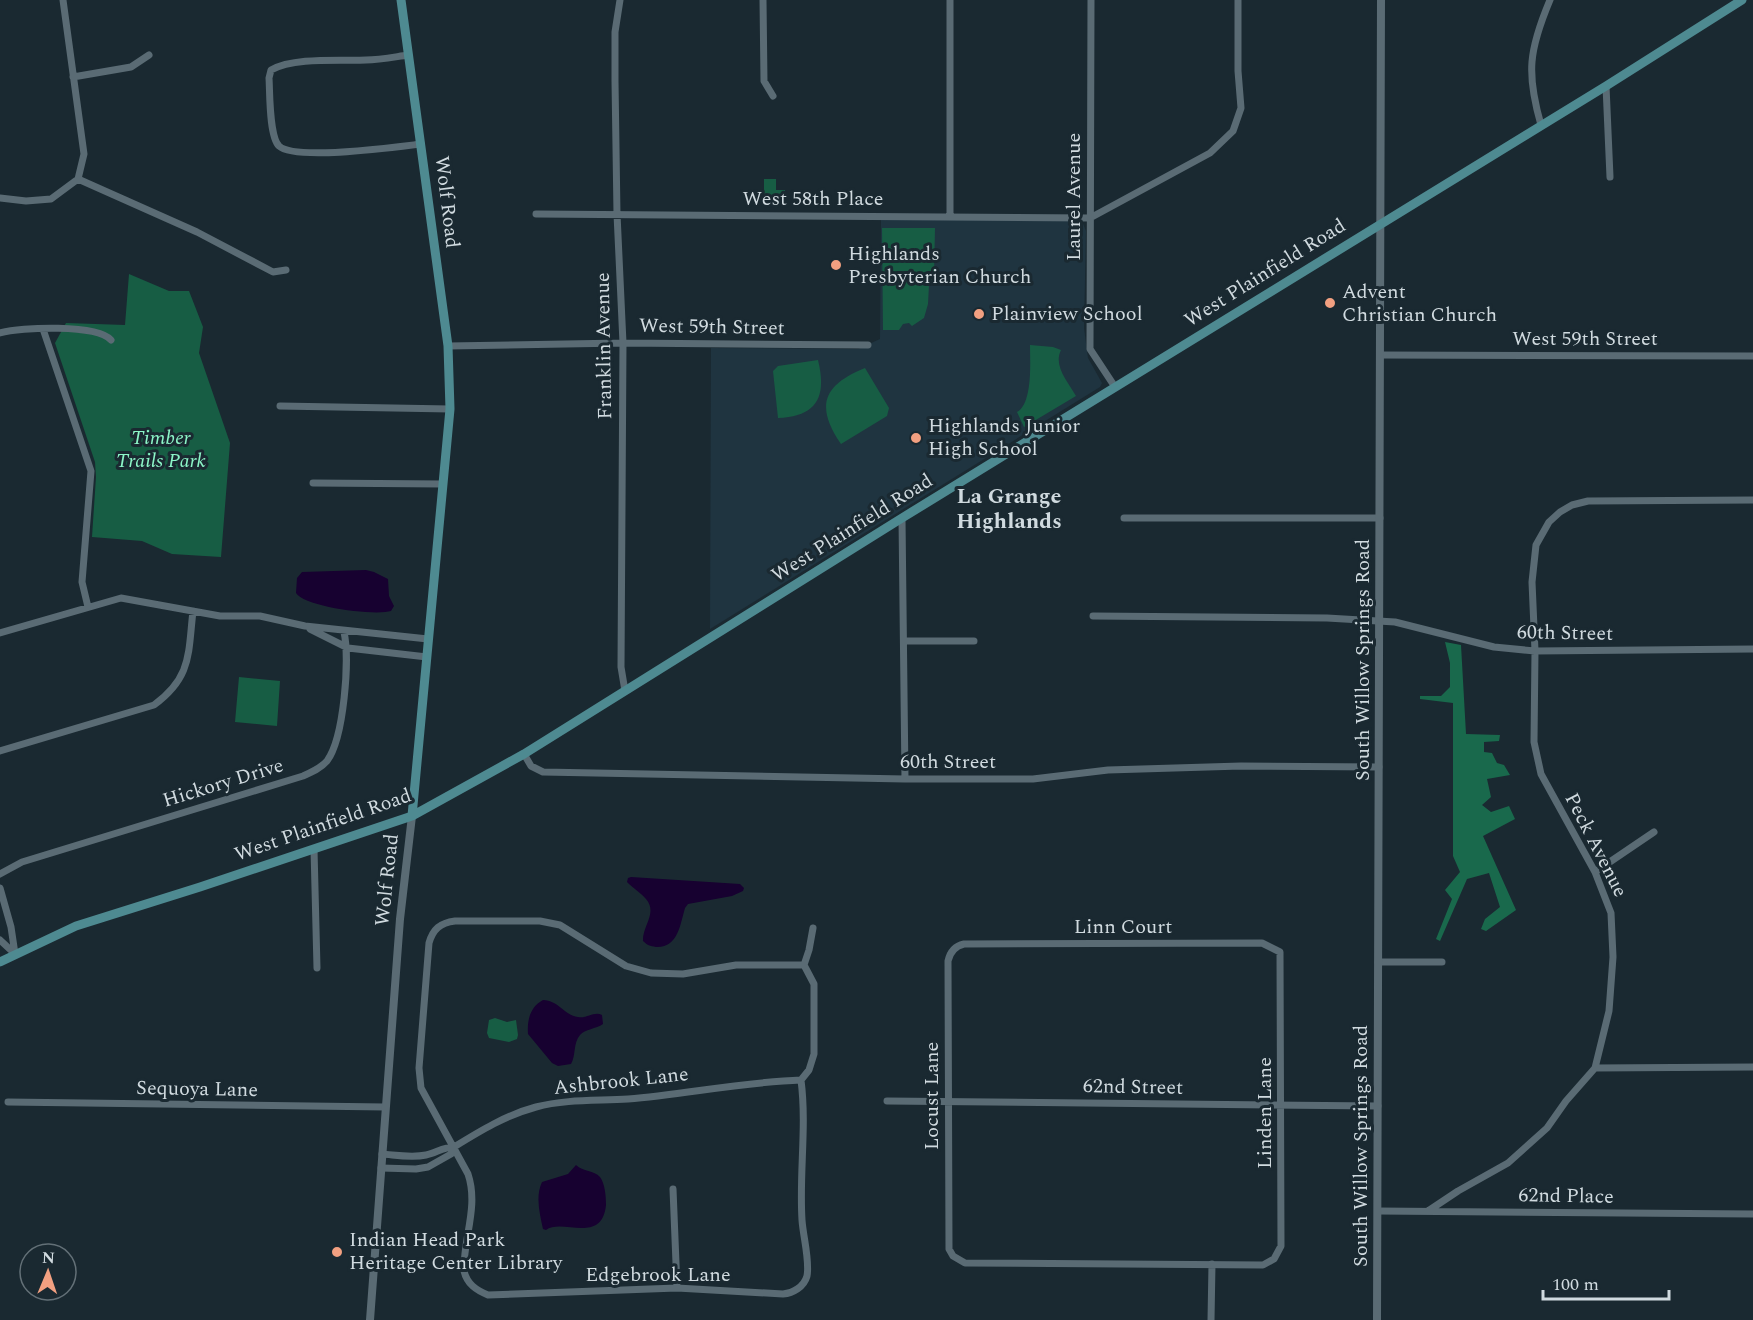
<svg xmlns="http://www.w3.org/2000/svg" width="1753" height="1320" font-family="Spectral,serif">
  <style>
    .built { fill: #1f3440 }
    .green { fill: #175d44 }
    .forest { fill: #19694c }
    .water { fill: #170130 }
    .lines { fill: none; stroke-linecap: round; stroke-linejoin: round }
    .minor { stroke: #5a6b74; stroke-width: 7 }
    .tertiary { stroke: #5a6b74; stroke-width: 8 }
    .secondary { stroke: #4e8a91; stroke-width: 9 }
    .poi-dot { fill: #f2a081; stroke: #1a2931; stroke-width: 2 }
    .labels { text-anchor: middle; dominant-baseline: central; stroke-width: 6; stroke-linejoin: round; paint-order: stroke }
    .street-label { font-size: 20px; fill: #d0dadf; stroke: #1a2931 }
    .poi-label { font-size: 20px; fill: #d0dadf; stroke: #1a2931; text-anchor: start }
    .park-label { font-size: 20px; font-style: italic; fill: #8cf6c8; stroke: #1a2931 }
    .quarter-label { font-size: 22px; font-weight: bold; fill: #d0dadf; stroke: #1a2931 }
  </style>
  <rect width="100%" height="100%" fill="#1a2931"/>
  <path class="built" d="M881 219 1082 221 1086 231 1084 328 1088 358 1102 383 1100 387 710 629 711 348 858 349 880 339Z"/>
  <path class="green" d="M764 179H776V190H785V200H764Z
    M882 228H935L934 277 929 285 928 304 924 318 912 326 909 323 903 324 899 330H883Z
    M129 274 169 291H189L203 327 199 353 230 443 221 557 172 554 142 541 92 537 96 477 95 462 55 343 66 323 125 325Z
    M1030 345 1053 347 1061 350C1053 366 1068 382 1076 396L1024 427 1017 412C1033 403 1030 362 1030 345Z
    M818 360C827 397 817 416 778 418L773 371 778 366Z
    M865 368 889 408 887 416 841 444C815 406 823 385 865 368Z
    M239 677 280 681 277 726 235 722Z
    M495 1018 507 1022 516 1020 518 1035 517 1039 509 1042 489 1038 487 1033 489 1020Z"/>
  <path class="forest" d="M1445 642 1461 645 1466 734 1500 735 1499 741 1484 742V752L1492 753 1497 763 1504 765 1510 775 1487 779 1491 797 1482 805 1491 812 1509 806 1515 819 1483 836 1516 910 1486 931 1481 929 1485 919 1500 907 1489 873 1467 879 1440 941 1436 939 1452 899 1445 890 1460 872 1453 856V703L1420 699V696H1441L1450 687V663Z"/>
  <path class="water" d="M366 570 374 572 388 579 389 596 394 606 391 611C375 616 304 607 296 593L297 578 302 572Z
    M631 877 740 884 744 888 743 891 732 896 688 904 685 908C680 925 678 948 656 947 650 946 647 945 643 941 642 926 658 913 646 899 640 892 633 888 627 882L628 878Z
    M543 1000C558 1000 564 1015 578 1017 587 1019 594 1011 602 1015L603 1024C596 1029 585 1029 580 1035 573 1043 576 1056 571 1064L558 1066 552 1063 528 1034C527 1020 530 1007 543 1000Z
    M576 1165C583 1172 594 1170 600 1177 605 1184 606 1196 606 1205 602 1245 562 1218 546 1230L543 1229C540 1214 535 1197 542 1182L568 1174Z"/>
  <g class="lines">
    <path class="minor" d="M63 0 84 154 78 179
      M620 0 615 32V81L617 214 623 343 621 667 625 691
      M763 0 764 81 773 96
      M1091 0 1090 349 1115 387
      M408 55C394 57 380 60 366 60 339 61 294 57 271 70L269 78C270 93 269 136 279 146 295 161 396 147 421 144
      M73 77 131 67 149 55
      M1606 86 1610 177
      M1541 125C1526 73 1529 50 1550 0
      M78 179 197 232 273 272 286 270
      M0 198 26 201 51 199 78 179
      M536 214 1090 218 1210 153 1233 131 1241 108 1238 71V0
      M950 216V0
      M43 329 91 471 82 582 88 607
      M0 333C21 327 97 324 111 340
      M448 346 623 343 868 345
      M1380 355 1753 356
      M280 406 450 409
      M313 483 443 484
      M902 518 905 779
      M1124 518H1380
      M1093 616 1327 618 1395 622 1494 647 1535 651 1753 649
      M310 629 348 648 427 657
      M0 633 121 598 220 616H260L305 626 428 639
      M904 641H974
      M0 751 154 705C192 677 188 654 193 611
      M524 754 531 766 543 772 905 779H1033L1108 770 1241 766 1379 767
      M314 849 317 968
      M1595 872 1654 832
      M0 874 22 862 303 776C312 772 321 768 327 761 344 738 350 659 344 632
      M0 888 11 927 15 954
      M455 921H540L560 925 626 966 651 973 683 974 736 965H804L814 984V1054L809 1070 801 1080C807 1127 799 1173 802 1220 803 1236 810 1261 807 1276 804 1287 793 1293 783 1294L677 1288 488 1295C476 1290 467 1284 464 1271 463 1238 479 1207 468 1174L421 1088 419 1068 429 943C433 929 440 923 455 921Z
      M0 940 15 954
      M1262 943 1280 952 1281 1246 1274 1259 1263 1265 965 1263 953 1256 949 1249 948 961C950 952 955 946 964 944Z
      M1378 962H1442
      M804 965 809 950 813 928
      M1595 1068 1753 1067
      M887 1101 1378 1106
      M8 1102 385 1107
      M382 1154C396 1155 411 1158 426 1155 436 1153 443 1147 454 1147 480 1131 506 1115 536 1107 566 1099 597 1101 628 1099 686 1094 743 1082 801 1080
      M381 1168 416 1169 428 1167 451 1154 454 1147
      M673 1189 677 1288
      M1378 1211 1753 1214
      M1428 1211 1458 1191 1508 1163 1547 1128 1566 1101 1595 1068 1609 1011 1613 957 1611 913 1595 872 1541 774 1534 742 1535 651 1532 582 1536 545 1549 522 1560 512 1572 505 1588 501 1753 500
      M1211 1320 1212 1264"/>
    <path class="tertiary" d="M370 1320 400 919 412 816
      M1377 1320 1381 0"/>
    <path class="secondary" d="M401 0 448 346 450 409 412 816
      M0 962 76 926 200 887 412 816 524 754 902 518 1606 86 1742 0"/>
  </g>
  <g class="poi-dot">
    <circle cx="836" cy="265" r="6"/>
    <circle cx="1330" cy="303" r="6"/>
    <circle cx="979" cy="314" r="6"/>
    <circle cx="916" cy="438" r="6"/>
    <circle cx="337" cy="1252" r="6"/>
  </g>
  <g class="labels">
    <g class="street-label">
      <text transform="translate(1074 197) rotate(-90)">Laurel Avenue</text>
      <text x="813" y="199">West 58th Place</text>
      <text transform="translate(447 202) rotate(83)">Wolf Road</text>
      <text transform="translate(1265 273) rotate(-32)">West Plainfield Road</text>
      <text transform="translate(712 327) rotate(1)">West 59th Street</text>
      <text x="1585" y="339">West 59th Street</text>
      <text transform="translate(604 346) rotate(-91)">Franklin Avenue</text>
      <text transform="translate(852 528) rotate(-32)">West Plainfield Road</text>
      <text transform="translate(1565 633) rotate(1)">60th Street</text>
      <text transform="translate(1363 660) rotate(-90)">South Willow Springs Road</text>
      <text x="948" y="762">60th Street</text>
      <text transform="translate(223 783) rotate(-17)">Hickory Drive</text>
      <text transform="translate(323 825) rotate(-19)">West Plainfield Road</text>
      <text transform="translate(1596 845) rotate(63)">Peck Avenue</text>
      <text transform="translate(387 880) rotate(-84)">Wolf Road</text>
      <text x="1123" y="927">Linn Court</text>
      <text transform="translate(621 1081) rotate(-6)">Ashbrook Lane</text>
      <text transform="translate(1133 1087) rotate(1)">62nd Street</text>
      <text transform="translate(197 1089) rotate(1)">Sequoya Lane</text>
      <text transform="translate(932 1096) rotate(-90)">Locust Lane</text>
      <text transform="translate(1265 1113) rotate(-90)">Linden Lane</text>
      <text transform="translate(1361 1146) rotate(-90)">South Willow Springs Road</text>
      <text transform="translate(1566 1196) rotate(1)">62nd Place</text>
      <text x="658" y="1275">Edgebrook Lane</text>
    </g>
    <g class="poi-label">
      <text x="848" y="254">Highlands<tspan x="848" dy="23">Presbyterian Church</tspan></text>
      <text x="1342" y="292">Advent<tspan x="1342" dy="23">Christian Church</tspan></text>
      <text x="991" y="314">Plainview School</text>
      <text x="928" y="426">Highlands Junior<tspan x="928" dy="23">High School</tspan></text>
      <text x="349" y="1240">Indian Head Park<tspan x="349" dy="23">Heritage Center Library</tspan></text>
    </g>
    <g class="park-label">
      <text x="161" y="438">Timber<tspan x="161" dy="23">Trails Park</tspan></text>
    </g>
    <g class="quarter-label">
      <text x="1009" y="496">La Grange<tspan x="1009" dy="25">Highlands</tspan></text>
    </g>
  </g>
  <g transform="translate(48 1272) rotate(2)"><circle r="28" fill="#1a2931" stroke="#637077" stroke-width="1.5"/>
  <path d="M0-4.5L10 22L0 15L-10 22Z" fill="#f2a081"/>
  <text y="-9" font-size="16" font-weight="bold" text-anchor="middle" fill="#d0dadf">N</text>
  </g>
  <path d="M1543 1290v9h126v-9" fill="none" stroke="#d0dadf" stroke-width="3"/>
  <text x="1552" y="1290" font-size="18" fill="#d0dadf" stroke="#1a2931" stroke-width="4.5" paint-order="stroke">100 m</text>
</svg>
